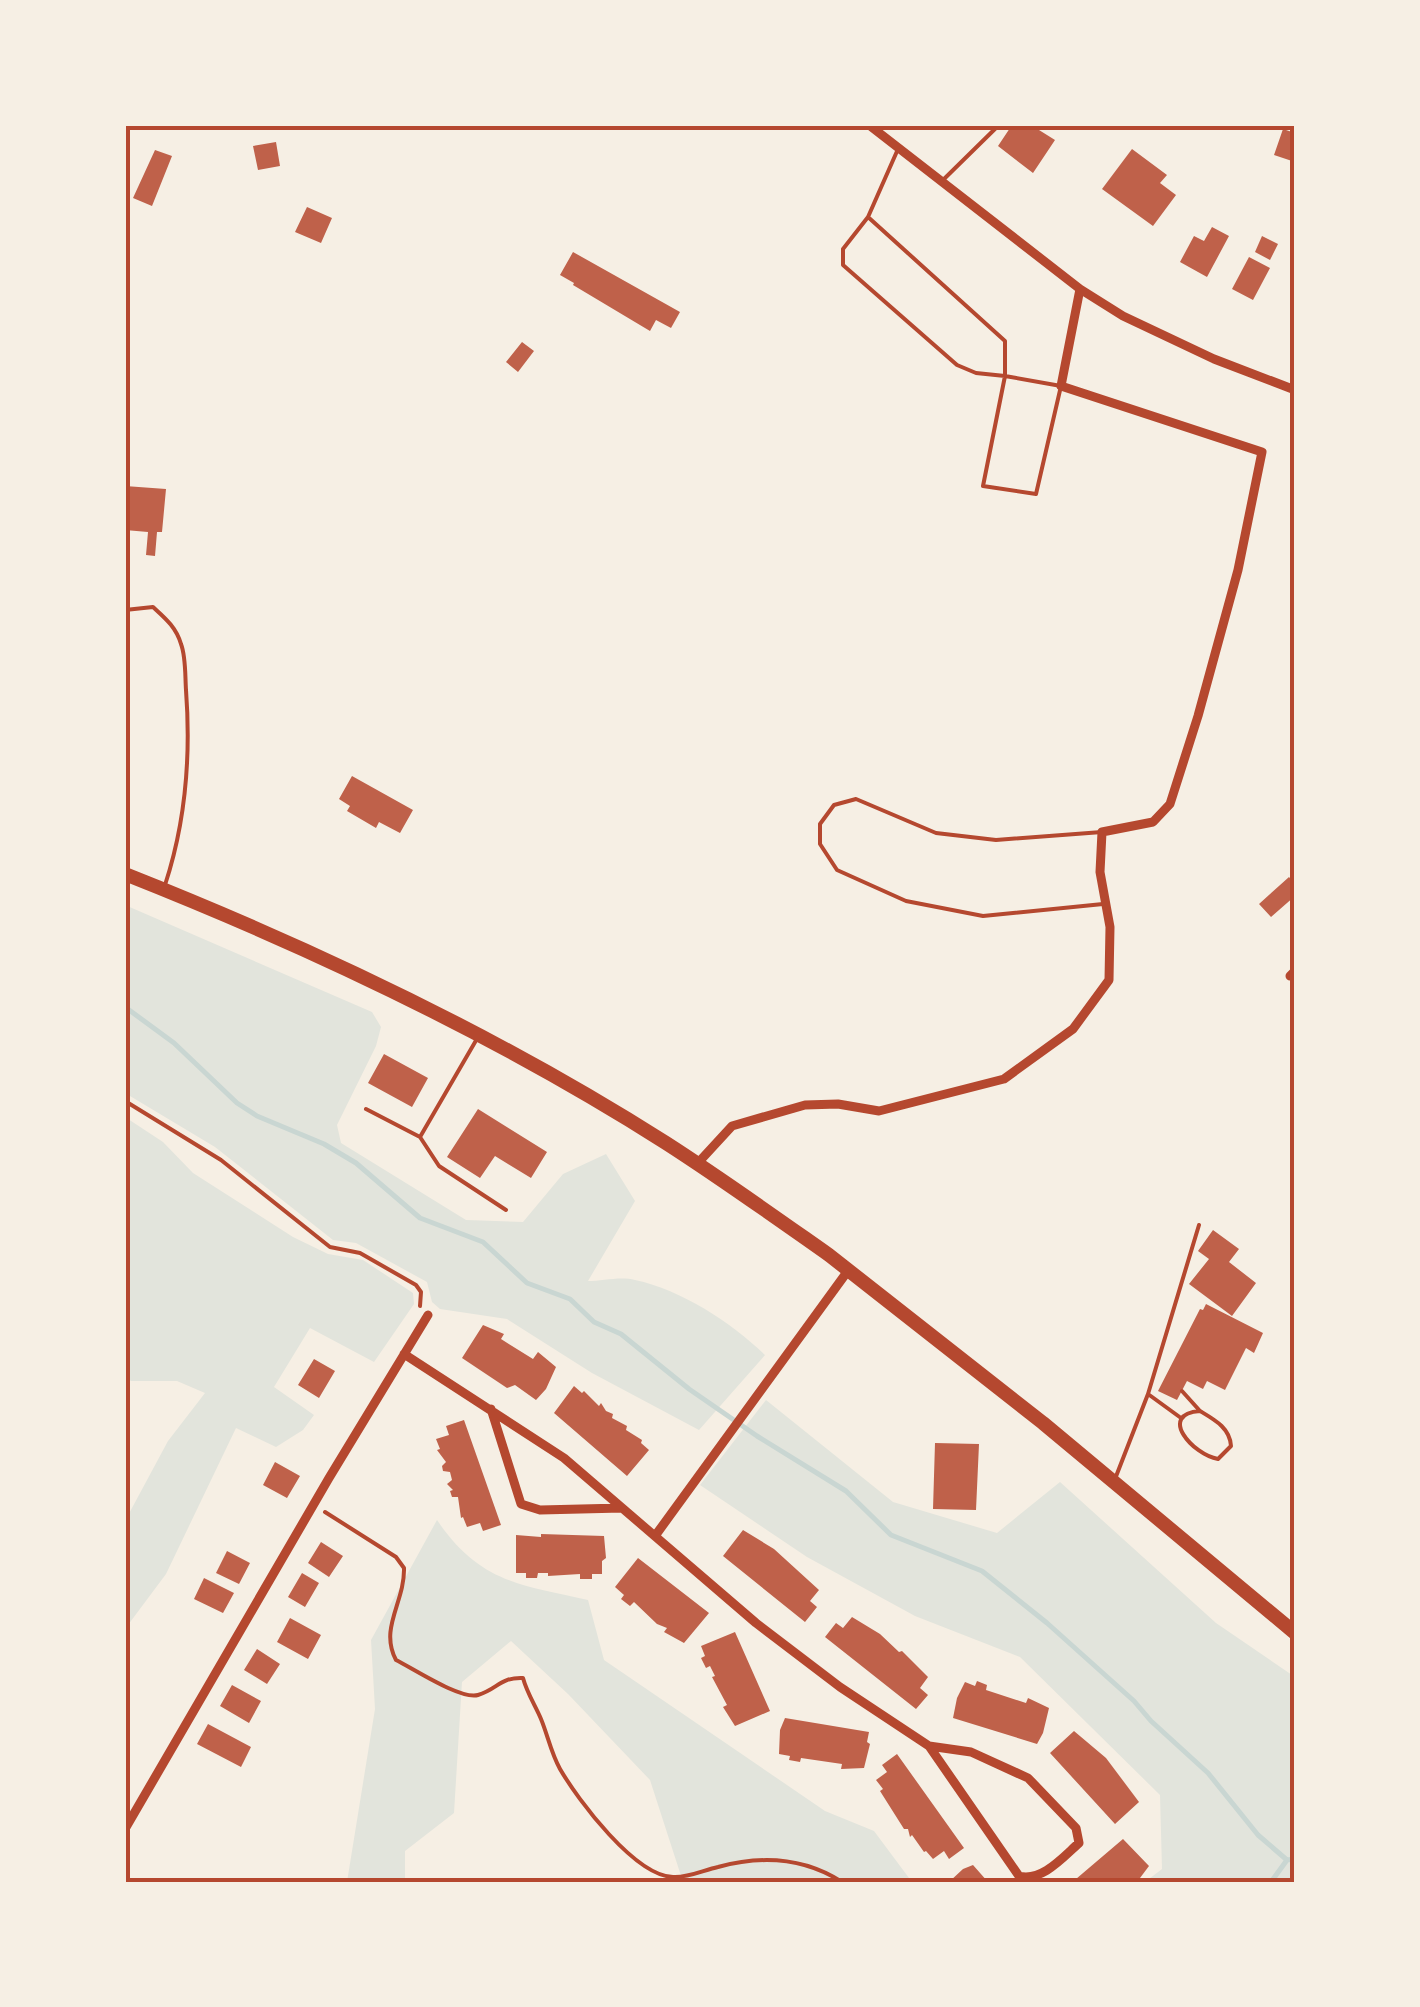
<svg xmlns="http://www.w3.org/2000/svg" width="1420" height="2007" font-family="'Varela Round',sans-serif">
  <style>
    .green { fill: #e2e4dc }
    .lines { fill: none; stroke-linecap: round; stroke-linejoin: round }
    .stream { stroke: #c9d6d2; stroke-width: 5 }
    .building { fill: #bf614a }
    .path { stroke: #b5482f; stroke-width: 4 }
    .service { stroke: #b5482f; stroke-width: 4 }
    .minor { stroke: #b5482f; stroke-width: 9 }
    .primary { stroke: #b5482f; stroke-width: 14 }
    .neatline { fill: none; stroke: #b5482f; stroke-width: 4 }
  </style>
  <rect width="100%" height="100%" fill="#f6efe4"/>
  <path class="green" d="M125 905 372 1012 381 1027 376 1046 337 1125 341 1143 466 1220 523 1222 563 1174 606 1154 635 1201 588 1281C602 1281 621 1276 635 1280 682 1290 732 1323 765 1355L699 1430 592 1373 507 1319 440 1309 432 1302 427 1282 356 1243 333 1240 215 1147 125 1093Z
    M125 1117 163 1142 193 1173 293 1237 328 1254 363 1260 413 1293 414 1304 374 1362 310 1328 274 1387 314 1415 303 1430 276 1447 236 1428 166 1574 125 1629V1521L168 1441 205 1393 177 1381H131L125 1377Z
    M766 1400 893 1502 997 1533 1060 1482 1216 1623 1295 1677V1882H1145L1162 1869 1160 1795 1020 1657 915 1616 807 1557 700 1485Z
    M437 1520C479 1582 520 1585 588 1600L604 1660 825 1811 874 1831 912 1882H683L650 1780 568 1694 511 1641 462 1682 454 1813 405 1851V1882H347L375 1709 371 1640Z"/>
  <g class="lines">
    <path class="stream" d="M125 1007 174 1043 237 1103 257 1116 324 1144 356 1163 420 1218 483 1242 527 1283 570 1299 594 1322 621 1334 689 1389 757 1436 846 1491 891 1535 982 1571 1047 1623 1134 1701 1151 1721 1208 1773 1258 1835 1287 1860 1295 1859
      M1271 1882 1287 1860"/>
  </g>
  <path class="building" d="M1012 125H1031L1055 140 1033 173 998 146Z
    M1283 129 1295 133V162L1274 155Z
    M276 142 280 166 258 170 253 146Z
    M1132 149 1167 175 1160 183 1176 195 1153 226 1102 189Z
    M155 150 172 156 152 206 133 198Z
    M307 207 332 218 321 243 295 232Z
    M1212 227 1229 236 1207 277 1180 262 1194 236 1204 241Z
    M1262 236 1278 244 1270 260 1255 252Z
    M573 252 680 312 671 328 656 320 650 331 573 285 574 283 560 275Z
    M1249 257 1270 268 1253 300 1232 289Z
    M522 342 534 351 518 372 506 362Z
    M125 486 166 489 162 532H157L155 556 146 555 148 532 125 530Z
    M352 776 413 810 400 833 379 822 376 828 347 811 350 806 339 799Z
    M1289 877 1295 884V896L1271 917 1259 904Z
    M384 1054 428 1078 412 1107 368 1083Z
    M478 1109 547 1152 531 1178 495 1156 480 1178 447 1157Z
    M1213 1230 1239 1249 1229 1262 1256 1283 1232 1316 1189 1284 1209 1259 1198 1251Z
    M1206 1304 1263 1333 1254 1353 1246 1348 1225 1390 1207 1381 1203 1389 1187 1381 1177 1400 1158 1391 1200 1309 1203 1310Z
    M483 1325 504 1334 501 1339 533 1359 538 1352 556 1367 546 1389 536 1400 515 1385 507 1388 462 1358Z
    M314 1359 335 1371 319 1398 298 1385Z
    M574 1386 582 1393 584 1391 599 1406 601 1403 606 1411 613 1414 612 1418 627 1426 626 1430 642 1440 641 1443 649 1450 627 1476 554 1413Z
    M464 1420 501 1525 483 1531 480 1523 467 1527 463 1517 461 1518 458 1497H452L450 1491 453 1490 447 1484 452 1480 450 1472 443 1471 442 1466 446 1462 437 1450 440 1449 436 1439 449 1435 446 1426Z
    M935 1443 979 1444 976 1510 933 1509Z
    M275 1462 300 1476 287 1498 263 1485Z
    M743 1530 774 1549 819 1590 810 1601 817 1607 805 1622 723 1556Z
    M541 1534 604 1536 606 1558 602 1561V1574H592V1579H580V1574L548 1576V1573H538L537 1578H526V1573H516V1535L541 1537Z
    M321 1542 343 1556 329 1577 308 1563Z
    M227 1551 250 1563 239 1584 216 1573Z
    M638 1558 709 1613 684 1643 664 1632 667 1628 657 1624 634 1602 630 1606 621 1599 624 1595 615 1587Z
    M302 1573 319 1583 305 1607 288 1597Z
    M204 1578 234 1593 223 1613 194 1599Z
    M852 1617 880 1634 899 1652 902 1651 928 1677 920 1688 928 1695 916 1709 825 1637 836 1623 843 1628Z
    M290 1618 321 1635 308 1659 277 1642Z
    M735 1632 770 1711 735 1726 723 1707 727 1705 712 1677 715 1676 710 1666 706 1668 701 1658 705 1656 701 1646Z
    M257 1649 280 1664 267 1684 244 1670Z
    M977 1681 987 1685 986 1690 1026 1703 1028 1698 1049 1708 1043 1733 1037 1744 953 1718 957 1698 965 1682 975 1686Z
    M232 1685 261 1701 249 1723 220 1706Z
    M785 1718 869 1732 867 1742 870 1744 864 1768 841 1769 842 1764 801 1758 800 1762 789 1760 790 1756 779 1754 780 1730Z
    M208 1724 251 1747 241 1767 197 1744Z
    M1074 1731 1106 1758 1139 1802 1115 1824 1050 1753Z
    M897 1754 964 1848 949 1859 944 1851 933 1859 926 1851 924 1852 912 1835 910 1837 908 1829H904L880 1791 883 1789 876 1780 887 1772 882 1765Z
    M1123 1839 1149 1866 1137 1882H1079L1076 1879Z
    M973 1865 988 1882H949L963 1869Z"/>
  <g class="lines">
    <path class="path" d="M125 1101 221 1160 330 1247 360 1253 416 1285 421 1292 420 1306
      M325 1512 396 1557 404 1568C405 1602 379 1628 396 1660 414 1669 461 1700 478 1695 498 1689 500 1677 523 1678 527 1693 535 1705 541 1719 548 1736 551 1753 560 1769 578 1800 635 1876 673 1877 688 1878 704 1870 718 1867 762 1855 803 1857 842 1882"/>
    <path class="service" d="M944 179 999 125
      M868 217 843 249V265L957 365 976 373 1005 376 983 486 1036 494 1061 386 1005 376V341L868 217 898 149
      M125 610 153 607C165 618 176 627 181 644 186 657 185 676 186 690 191 757 186 821 165 885
      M1102 832 996 840 936 833 856 799 834 805 820 824V844L837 870 906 901 983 916 1103 904
      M366 1109 420 1137 439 1166 506 1210
      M420 1137 478 1037
      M1182 1391 1200 1411
      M1148 1394 1181 1418
      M1200 1411C1215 1420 1230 1428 1231 1446L1218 1459C1193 1455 1157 1414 1200 1411Z
      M1115 1479 1148 1394 1199 1225"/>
    <path class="minor" d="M869 125 1080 289 1123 316 1214 359 1295 390
      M1290 976 1295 971
      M697 1164 732 1126 805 1105 838 1104 879 1111 1004 1079 1073 1029 1109 980 1110 927 1100 872 1102 832 1153 822 1170 804 1198 716 1238 570 1262 452 1061 386 1080 289
      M404 1354 564 1458 756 1623 840 1687 929 1746 971 1752 1028 1778 1076 1828 1079 1843C1063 1857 1042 1882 1019 1876L929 1746
      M491 1409 521 1504 540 1510 622 1508
      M655 1536 847 1272
      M125 1829 329 1478 428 1315"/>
    <path class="primary" d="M125 874C312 948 496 1035 666 1143 722 1179 775 1217 829 1255L1043 1423 1295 1633"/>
  </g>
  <rect width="1420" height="2007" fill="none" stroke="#f6efe4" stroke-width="255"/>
  <rect x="128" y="128" width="1164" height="1752" class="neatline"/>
</svg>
